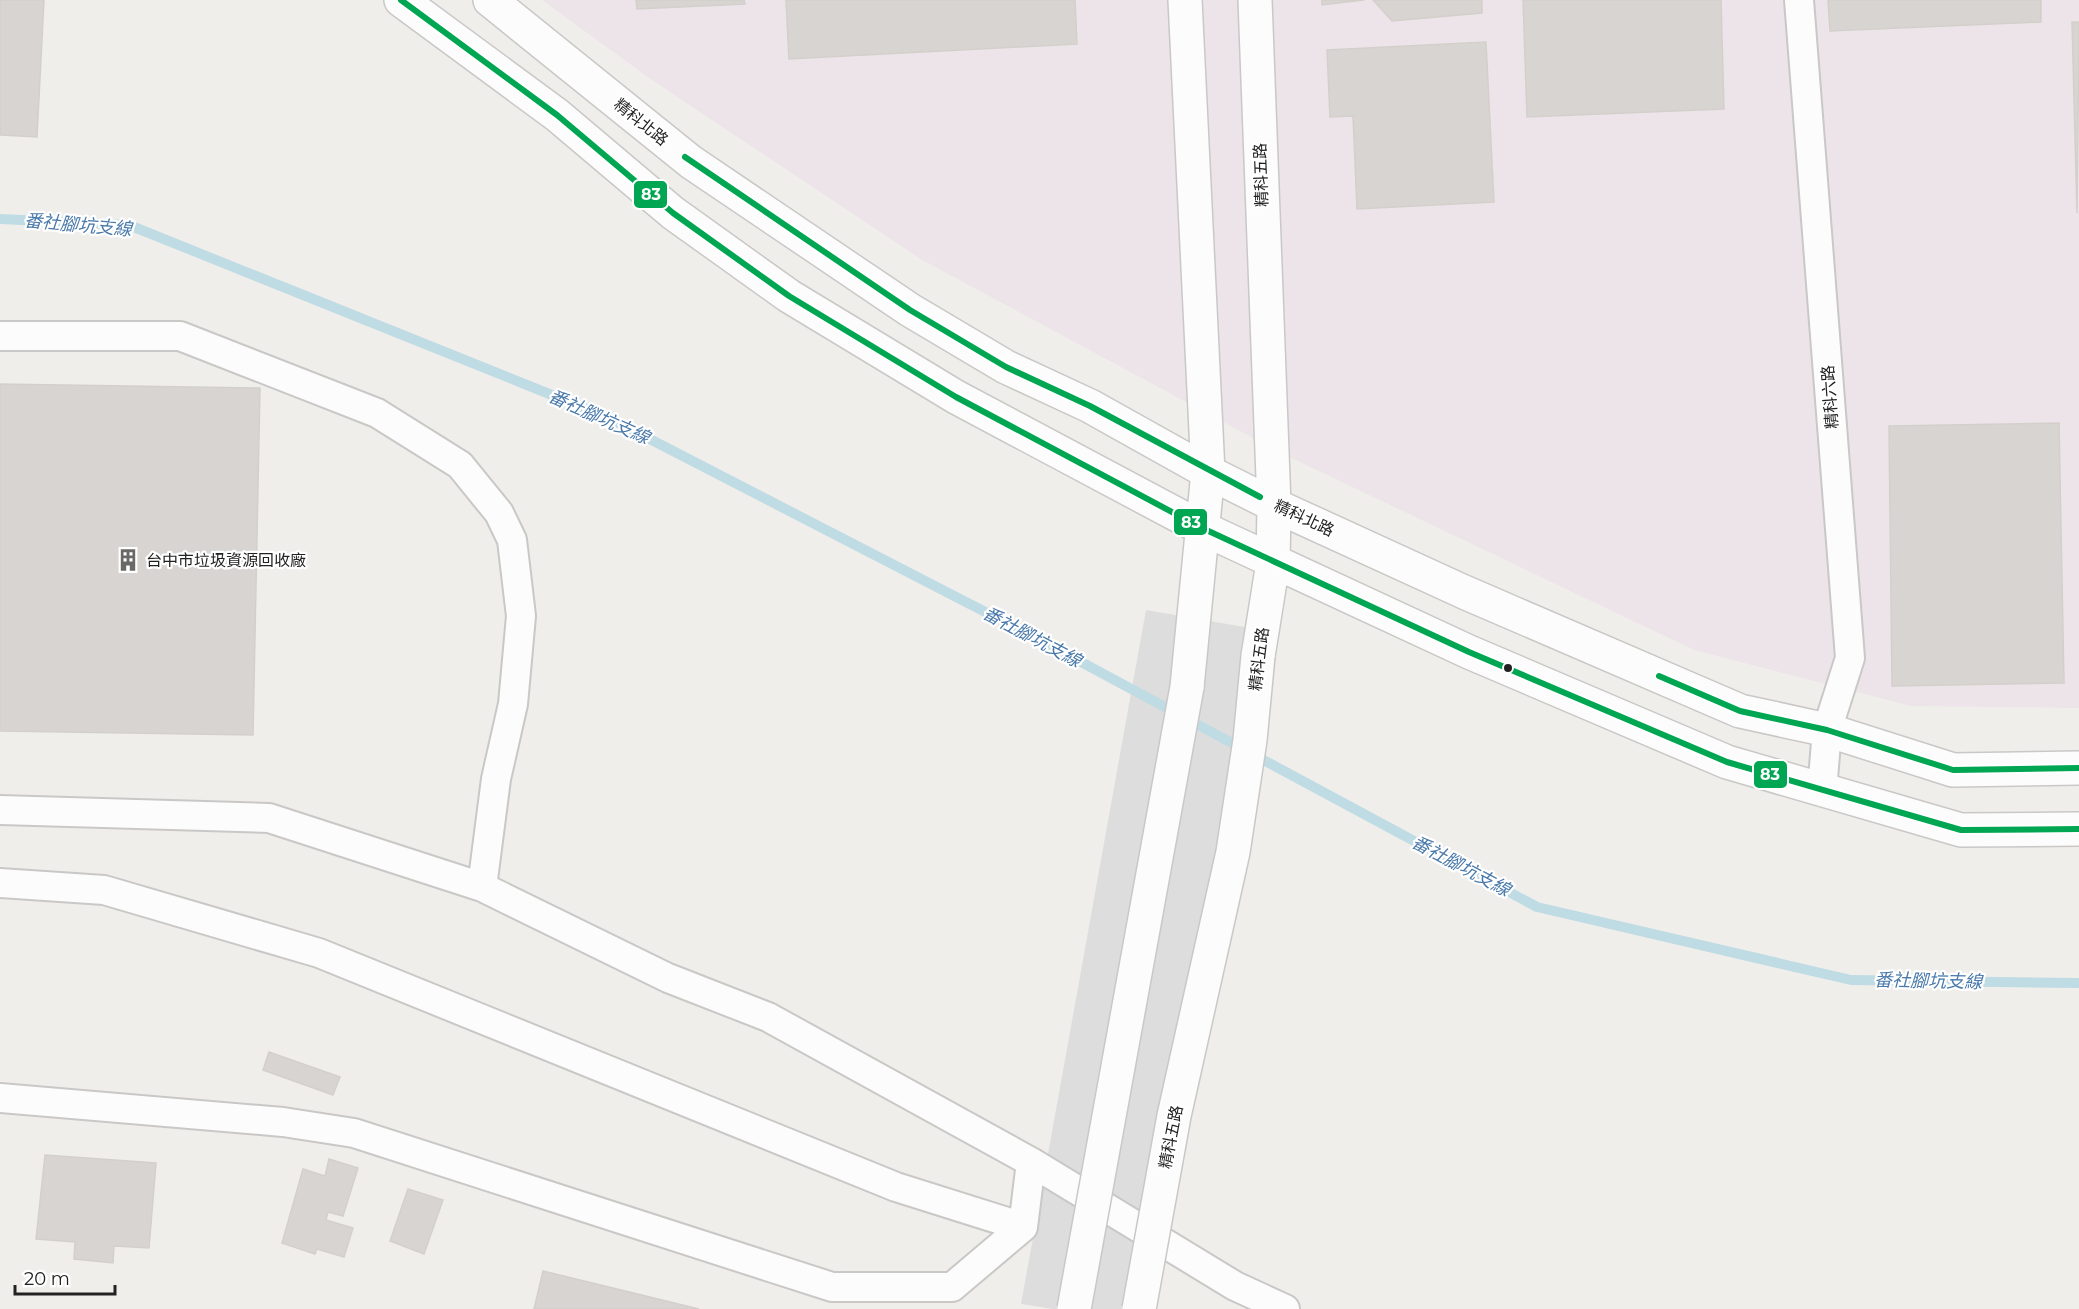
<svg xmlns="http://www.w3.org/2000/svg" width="2079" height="1309" font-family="Montserrat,'Noto Sans TC',sans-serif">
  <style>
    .industrial { fill: #ede4e9 }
    .pier { fill: #dedddd }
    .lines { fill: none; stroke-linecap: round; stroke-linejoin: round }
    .stream { stroke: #bfdbe3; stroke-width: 10 }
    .building { fill: #d7d4d2; stroke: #d3d0cc; stroke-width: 1.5 }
    .minor-casing { stroke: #c9c8c7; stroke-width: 32 }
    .tertiary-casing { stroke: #c9c8c7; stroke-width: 36 }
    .minor { stroke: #fdfcfc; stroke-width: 28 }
    .tertiary { stroke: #fdfcfc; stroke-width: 33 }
    .tertiary-bridge-casing { stroke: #c9c8c7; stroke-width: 36; stroke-linecap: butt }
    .tertiary-bridge { stroke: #fdfcfc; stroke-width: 33 }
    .bus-1-casing { stroke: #fff; stroke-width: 10 }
    .bus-1 { stroke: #00a651; stroke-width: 6 }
    .bus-dot { fill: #222; stroke: #fff; stroke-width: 2 }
    .labels { text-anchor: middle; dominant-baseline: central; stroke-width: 4.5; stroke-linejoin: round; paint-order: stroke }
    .street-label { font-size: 16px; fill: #222; stroke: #fff }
    .poi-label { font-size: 16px; fill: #222; stroke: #fff; text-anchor: start }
    .water-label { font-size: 18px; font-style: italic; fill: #4a7aab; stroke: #fff }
    .line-badge { stroke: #fff; stroke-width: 2 }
    .badge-label { font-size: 16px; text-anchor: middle; font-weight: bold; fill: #fff }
  </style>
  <rect width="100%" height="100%" fill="#f0eeeb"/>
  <path class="industrial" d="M542 0H2079V708L1911 706 1694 650 1281 453 922 260 649 78Z"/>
  <path class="pier" d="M1146 610 1274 632 1152 1309H1053L1021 1304Z"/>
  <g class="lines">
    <path class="stream" d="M0 219 129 225 609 418 1057 649 1537 907 1851 980 2079 983"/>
  </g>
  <path class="building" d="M0 0H44L37 137 0 135Z
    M636 0H744L745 4 637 9Z
    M786 0H1075L1077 44 789 59Z
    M1322 0H1364L1322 5Z
    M1373 0H1482V13L1392 21Z
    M1523 0H1721L1724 109 1527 117Z
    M1828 0H2041V22L1830 31Z
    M2072 22H2079L2077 213Z
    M1486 42 1494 202 1357 209 1353 116 1330 117 1327 50Z
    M0 384 260 388 253 735 0 731Z
    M2059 423 2064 683 1892 686 1889 426Z
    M269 1052 340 1077 333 1095 263 1070Z
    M45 1155 156 1163 149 1248 114 1246 113 1263 74 1259 75 1242 36 1239Z
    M329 1159 358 1168 343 1216 328 1212 326 1220 353 1228 344 1257 317 1249 315 1254 282 1243 303 1169 325 1176Z
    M408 1189 443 1200 424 1254 390 1241Z
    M543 1271 699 1309H534Z"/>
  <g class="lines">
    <g class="minor-casing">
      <path id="minor" d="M1799 0 1850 658 1827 730 1822 791
        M0 336H180L377 413 460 465 499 513 512 540 521 616 513 704 496 779 482 887 668 978 768 1017 1031 1162 1235 1286 1285 1309
        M0 810 269 818 482 887
        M0 883 104 890 319 953 896 1187 1023 1227
        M0 1098 283 1122 354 1133 832 1287H952L1023 1227 1031 1162"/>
    </g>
    <g class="tertiary-casing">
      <path id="tertiary" d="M401 0 557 115 673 213 789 296 956 397 1202 528 1469 652 1727 762 1961 830 2079 829
        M490 0 691 162 910 310 1006 367 1090 406 1208 472 1274 505 1464 592 1740 711 1827 730 1953 770 2079 768
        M1185 0 1208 472 1187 687
        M1255 0 1274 505 1273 563 1258 656"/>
    </g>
    <use href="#minor" class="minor"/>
    <use href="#tertiary" class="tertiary"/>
    <g class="tertiary-bridge-casing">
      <path id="tertiary-bridge" d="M1074 1309 1187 687
        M1139 1309 1174 1116 1233 852 1250 740 1258 656"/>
    </g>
    <use href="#tertiary-bridge" class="tertiary-bridge"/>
    <g class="bus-1-casing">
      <path id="bus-1" d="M401 0 557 115 673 213 789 296 956 397 1202 528 1469 652 1727 762 1961 830 2079 829
        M685 157 910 310 1006 367 1090 406 1260 497
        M1659 676 1740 711 1827 730 1953 770 2079 768"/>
    </g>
    <use href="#bus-1" class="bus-1"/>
  </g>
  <defs>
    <g id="building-bare" transform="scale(1.8)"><path d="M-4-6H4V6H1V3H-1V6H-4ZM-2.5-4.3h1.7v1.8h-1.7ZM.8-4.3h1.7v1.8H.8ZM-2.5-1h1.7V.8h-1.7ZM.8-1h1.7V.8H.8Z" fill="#6a6968" stroke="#fff" stroke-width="2.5" paint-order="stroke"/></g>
  </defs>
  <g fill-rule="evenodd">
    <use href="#building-bare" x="128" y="560"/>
  </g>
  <circle class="bus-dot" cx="1508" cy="668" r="5"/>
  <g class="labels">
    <g class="street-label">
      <text transform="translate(641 122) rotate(39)">精科北路</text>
      <text transform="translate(1261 175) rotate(-92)">精科五路</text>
      <text transform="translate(1830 397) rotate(-94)">精科六路</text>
      <text transform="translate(1304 518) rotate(25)">精科北路</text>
      <text transform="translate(1259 659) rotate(-83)">精科五路</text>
      <text transform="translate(1171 1137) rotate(-79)">精科五路</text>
    </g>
    <g class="poi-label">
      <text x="146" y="560">台中市垃圾資源回收廠</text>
    </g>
    <g class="water-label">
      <text transform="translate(78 225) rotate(5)">番社腳坑支線</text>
      <text transform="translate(599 417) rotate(24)">番社腳坑支線</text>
      <text transform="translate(1032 637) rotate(28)">番社腳坑支線</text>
      <text transform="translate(1461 866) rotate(28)">番社腳坑支線</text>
      <text transform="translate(1928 981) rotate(1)">番社腳坑支線</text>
    </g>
  </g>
  <g class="line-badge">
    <rect x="633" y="180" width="35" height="29" rx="6" fill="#00a651"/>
    <rect x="1173" y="508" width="35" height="28" rx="6" fill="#00a651"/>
    <rect x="1753" y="760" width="35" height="29" rx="6" fill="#00a651"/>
  </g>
  <g class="badge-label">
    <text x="651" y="200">83</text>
    <text x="1191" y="528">83</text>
    <text x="1770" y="780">83</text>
  </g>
  <path d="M15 1285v9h100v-9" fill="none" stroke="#222222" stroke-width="3"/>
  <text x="24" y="1285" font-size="18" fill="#222222" stroke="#ffffff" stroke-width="4.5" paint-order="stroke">20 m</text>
</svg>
